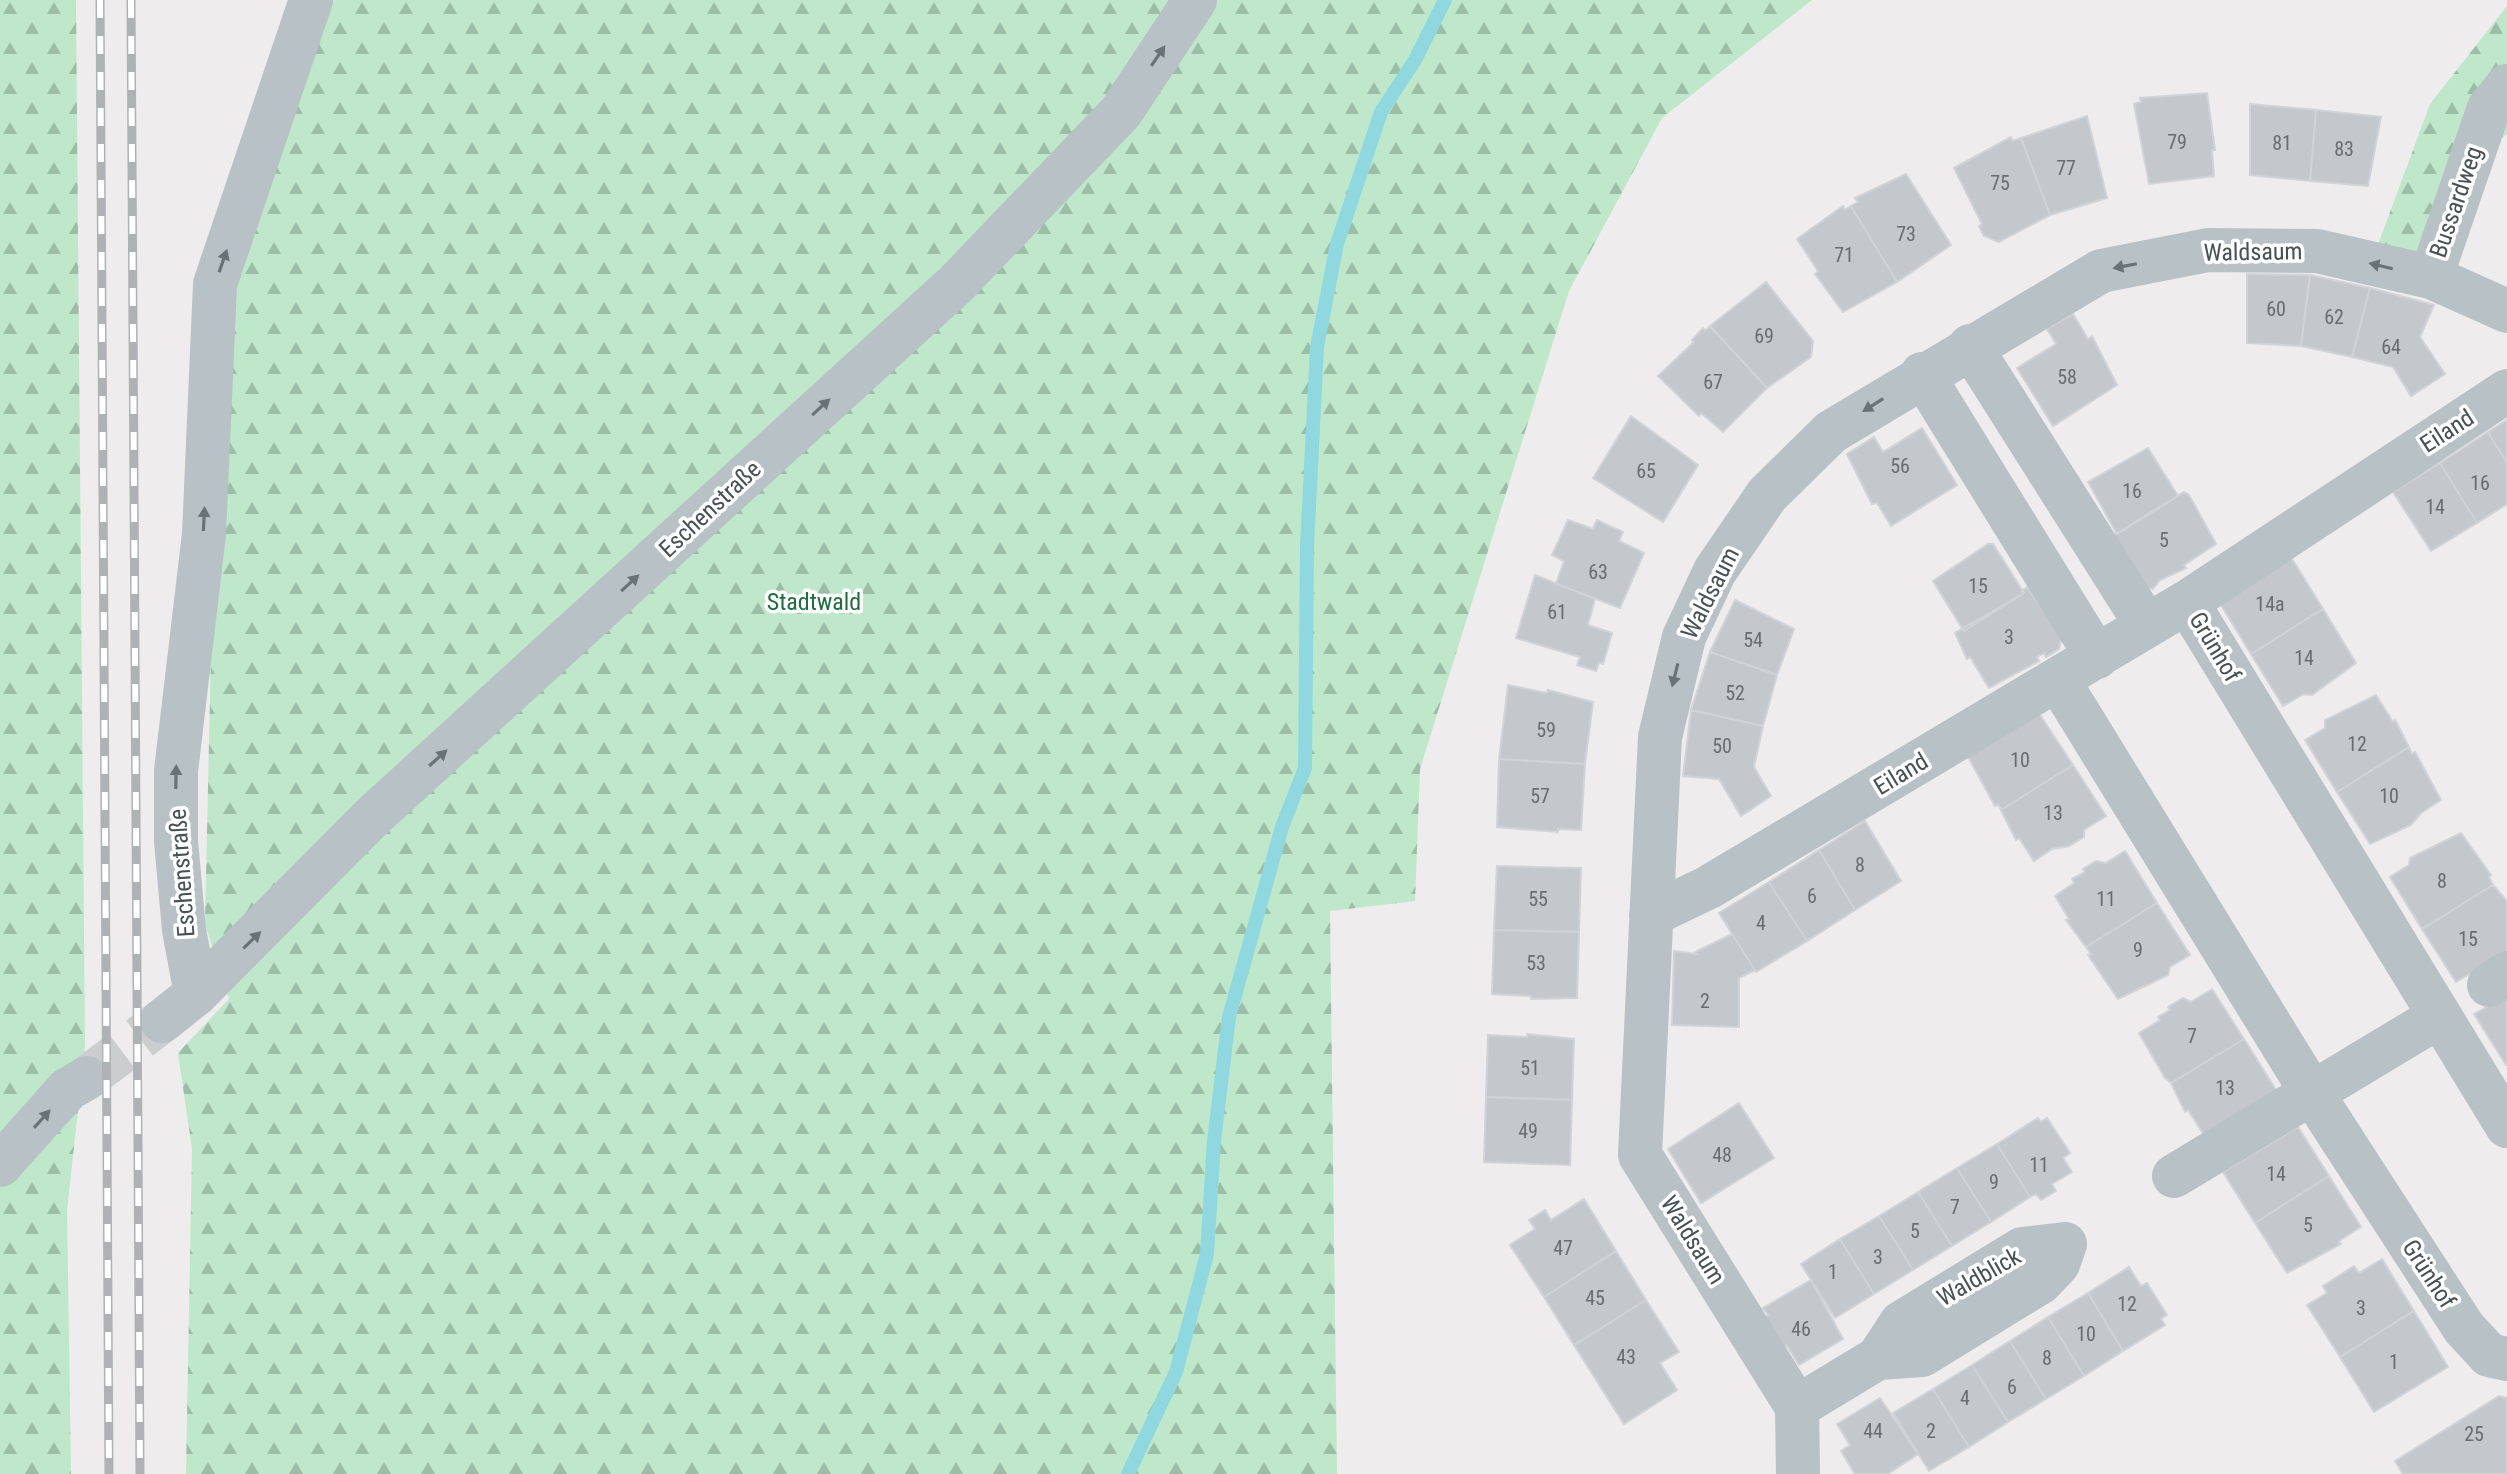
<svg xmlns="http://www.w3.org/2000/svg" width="2507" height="1474" font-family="'Roboto Condensed',sans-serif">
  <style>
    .forest { fill: url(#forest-firs) }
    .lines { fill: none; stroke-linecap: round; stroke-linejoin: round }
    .stream { stroke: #90d8df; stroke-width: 14 }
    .building { fill: #c4c7cb; stroke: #d0d3d7; stroke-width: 2 }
    .minor-tunnel { stroke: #cccdce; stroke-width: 44; stroke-dasharray: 44 22; stroke-linecap: butt }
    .minor { stroke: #b8c1c6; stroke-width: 44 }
    .rail-casing { stroke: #afb2b5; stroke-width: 9 }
    .rail { stroke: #fff; stroke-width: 6; stroke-dasharray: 18; stroke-linecap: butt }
    .oneway { fill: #687378 }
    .labels { text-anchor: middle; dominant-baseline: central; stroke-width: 7; stroke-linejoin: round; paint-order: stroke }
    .number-label { font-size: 20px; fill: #666e73 }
    .street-label { font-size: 24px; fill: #465156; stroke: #fff }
    .park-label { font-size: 24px; fill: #216d3e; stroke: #fff }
  </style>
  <defs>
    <pattern id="forest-firs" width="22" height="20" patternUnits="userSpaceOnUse" patternTransform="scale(2)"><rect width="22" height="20" fill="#bee8c9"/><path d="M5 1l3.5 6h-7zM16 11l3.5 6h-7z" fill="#9cbea6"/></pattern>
  </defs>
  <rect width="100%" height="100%" fill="#eeecec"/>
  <path class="forest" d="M0 0H76L85 1047 67 1210 71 1474H0Z
    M315 0H1812L1662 118 1569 291 1420 769 1415 901 1330 911 1337 1474H186L192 1149 178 1053 229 999 205 924 219 286Z
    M2507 6V134L2501 139 2453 271 2376 250 2430 104Z"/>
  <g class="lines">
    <path class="stream" d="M1128 1474 1176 1372 1207 1254 1214 1141 1229 1017 1282 827 1305 768 1307 547 1317 347 1337 244 1381 112 1415 60 1445 0"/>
  </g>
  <path class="building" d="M2207 93 2215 150H2212L2214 176 2149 184 2134 104 2141 102 2140 98Z
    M2250 104 2316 110 2310 181 2250 175Z
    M2316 110 2381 117 2368 186 2310 181Z
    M2087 116 2107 198 2050 215 2021 138Z
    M2011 137 2012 141 2021 138 2050 215 1999 242 1984 236 1979 226 1982 224 1954 168Z
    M1906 174 1951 245 1897 282 1851 206 1858 202 1855 198Z
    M1843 206 1845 210 1851 206 1897 282 1843 312 1815 274 1818 271 1797 239Z
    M2247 274 2310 275 2301 346 2247 343Z
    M2310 275 2370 288 2352 357 2301 346Z
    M1766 282 1813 341 1811 357 1767 388 1710 326Z
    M2370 288 2434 305 2420 337 2445 374 2411 396 2393 367 2352 357Z
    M2073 314 2088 339 2092 336 2117 385 2053 426 2017 368 2056 344 2047 329Z
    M1710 326 1767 388 1723 432 1701 413 1699 416 1658 376 1694 342 1692 340 1703 328 1705 331Z
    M1631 416 1698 465 1663 522 1593 478Z
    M2507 420V463L2488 432Z
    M1922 428 1957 485 1891 526 1877 503 1872 504 1847 454 1874 437 1883 452Z
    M2488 432 2507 463V504L2477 523 2440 463Z
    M2148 448 2178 496 2117 534 2088 482Z
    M2440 463 2477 523 2431 551 2393 492Z
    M2184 492 2189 495 2216 544 2184 565 2186 568 2160 580 2153 589 2139 587 2111 537Z
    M1568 520 1593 529 1597 520 1623 532 1619 541 1644 553 1620 608 1556 584 1564 561 1552 555Z
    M1988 544H1993L2024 593 1964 631 1933 581Z
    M2289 554 2323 609 2251 654 2218 600Z
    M1535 575 1595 599 1588 625 1612 633 1603 664 1599 662 1596 671 1577 665 1580 657 1516 638Z
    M2027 587 2062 637 2059 649 2046 657 2044 653 2037 657 2039 661 1989 688 1970 657 1967 659 1955 633 2024 593 2022 591Z
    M1735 600 1794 629 1777 675 1710 652Z
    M2323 609 2356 663 2312 695 2304 694 2283 706 2251 654Z
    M1710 652 1777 675 1763 726 1691 710Z
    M1508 685 1547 693 1548 690 1593 702 1585 764 1499 759Z
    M2376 695 2393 722 2395 720 2409 747 2337 792 2305 740 2325 728V720Z
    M1691 710 1763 726 1754 767 1771 796 1741 816 1719 779 1683 776Z
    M2038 712 2073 765 2001 810 1998 804 1995 806 1967 755Z
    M2409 747 2412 754 2415 752 2441 800 2421 813 2411 825 2370 844 2337 792Z
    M1499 759 1585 764 1581 830 1558 829V832L1497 827Z
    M2073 765 2106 816 2084 830V837L2069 846 2052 849 2034 861 2019 838 2016 840 2001 810Z
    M1865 821 1901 881 1855 910 1819 850Z
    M2461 833 2491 875 2489 877 2493 885 2422 929 2390 877 2409 865 2410 858Z
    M1819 850 1855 910 1807 941 1769 882Z
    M2125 851 2157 903 2086 947 2066 920 2069 919 2055 896 2074 883 2072 879 2085 872 2083 869 2096 861 2106 863Z
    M1497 866 1581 868 1579 932 1494 930Z
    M1769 882 1807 941 1756 972 1719 913Z
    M2493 885 2507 901V951L2456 982 2422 929Z
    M2157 903 2190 955 2170 967 2168 975 2118 999 2088 955 2091 954 2086 947Z
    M1494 930 1579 932 1577 998 1531 999V996L1492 994Z
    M1732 934 1755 970 1739 978V1027L1672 1025 1674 951 1697 954 1695 952Z
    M2507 988V1064L2506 1065 2474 1014 2494 1003Z
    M2212 989 2244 1039 2171 1083 2165 1078 2139 1033 2160 1020 2158 1017 2170 1010 2168 1007 2183 998 2191 1002Z
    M1527 1034 1574 1039 1572 1100 1486 1097 1488 1035 1527 1037Z
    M2244 1039 2276 1090 2204 1135 2188 1110 2185 1112 2171 1083Z
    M1486 1097 1572 1100 1570 1165 1484 1162Z
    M1739 1103 1774 1158 1701 1203 1668 1149Z
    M2038 1118 2041 1122 2047 1118 2070 1153 2063 1158 2072 1172 2052 1184 2056 1191 2041 1200 2036 1194 2030 1197 1997 1144Z
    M2298 1127 2329 1176 2255 1223 2223 1172Z
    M1997 1144 2030 1197 1991 1222 1957 1168Z
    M1957 1168 1991 1222 1952 1246 1918 1192Z
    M2329 1176 2361 1227 2339 1241 2341 1244 2287 1273 2255 1223Z
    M1918 1192 1952 1246 1913 1270 1879 1216Z
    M1584 1199 1616 1251 1544 1297 1510 1245 1535 1229 1529 1220 1545 1210 1551 1220Z
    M1879 1216 1913 1270 1874 1294 1840 1239Z
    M1840 1239 1874 1294 1835 1318 1801 1264Z
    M1616 1251 1646 1300 1574 1345 1544 1297Z
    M2382 1259 2414 1311 2340 1357 2307 1305 2327 1293 2323 1286 2354 1266 2359 1273Z
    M2129 1267 2141 1286 2147 1283 2167 1315 2161 1319 2165 1325 2123 1351 2088 1293Z
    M1811 1280 1843 1339 1799 1365 1787 1346 1779 1351 1760 1320 1768 1315 1763 1308Z
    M2088 1293 2123 1351 2084 1376 2048 1317Z
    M1646 1300 1679 1352 1660 1363 1677 1390 1624 1424 1574 1345Z
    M2414 1311 2448 1367 2374 1412 2340 1357Z
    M2048 1317 2084 1376 2046 1399 2010 1341Z
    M2010 1341 2046 1399 2008 1422 1972 1365Z
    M1972 1365 2008 1422 1969 1447 1933 1389Z
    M1933 1389 1969 1447 1929 1471 1893 1413Z
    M2499 1396 2507 1398V1474H2403L2395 1461Z
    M1880 1398 1918 1454 1888 1474H1855L1841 1451 1850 1445 1837 1424Z"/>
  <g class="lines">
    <path class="minor-tunnel" d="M87 1078 162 1021"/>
    <path class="minor" d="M2431 277 2489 108 2507 86
      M1970 346 2147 626
      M1922 374 2097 657
      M2187 602 2507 1126
      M2058 680 2312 1093 2464 1328 2489 1355 2507 1359
      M1651 915 1709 887 2187 602 2507 391
      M2489 985 2507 973
      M196 994 184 930 176 841V771L204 534 215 284 311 0
      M162 1021 196 994 372 817 956 284 1121 112 1195 0
      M0 1165 68 1089 87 1078
      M2174 1176 2440 1016
      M1797 1407 1878 1358 1922 1355 2041 1282 2058 1264 2065 1244 2022 1249 1901 1323 1878 1358
      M1798 1474 1797 1407 1640 1155 1660 737 1684 637 1715 571 1767 495 1831 432 2101 271 2208 250 2317 251 2431 277 2507 311"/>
    <g class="rail-casing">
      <path id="rail" d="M100 0 109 1474
        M131 0 140 1474"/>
    </g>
    <use href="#rail" class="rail"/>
  </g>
  <defs><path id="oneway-solid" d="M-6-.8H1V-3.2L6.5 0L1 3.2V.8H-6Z" transform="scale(2)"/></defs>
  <g class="oneway">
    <use href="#oneway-solid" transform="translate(1158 56) rotate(-56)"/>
    <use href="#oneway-solid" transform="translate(223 261) rotate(-71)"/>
    <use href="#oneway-solid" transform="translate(2125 266) rotate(169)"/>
    <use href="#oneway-solid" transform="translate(2381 266) rotate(-167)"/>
    <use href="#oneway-solid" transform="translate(1873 405) rotate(148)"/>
    <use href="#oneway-solid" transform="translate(821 407) rotate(-43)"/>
    <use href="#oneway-solid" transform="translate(204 519) rotate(-87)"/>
    <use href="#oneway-solid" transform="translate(630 583) rotate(-43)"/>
    <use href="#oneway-solid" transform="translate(1675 675) rotate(104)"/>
    <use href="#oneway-solid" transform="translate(438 758) rotate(-42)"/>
    <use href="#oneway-solid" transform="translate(176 777) rotate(-89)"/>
    <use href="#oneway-solid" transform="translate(252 940) rotate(-44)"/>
    <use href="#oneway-solid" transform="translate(42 1119) rotate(-48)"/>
  </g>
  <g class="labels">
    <g class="number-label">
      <text x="2177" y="142">79</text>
      <text x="2282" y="143">81</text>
      <text x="2344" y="149">83</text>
      <text x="2066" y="168">77</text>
      <text x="2000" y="183">75</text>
      <text x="1906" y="234">73</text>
      <text x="1844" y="255">71</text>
      <text x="2276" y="309">60</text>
      <text x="2334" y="317">62</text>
      <text x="1764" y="336">69</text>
      <text x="2391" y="347">64</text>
      <text x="2067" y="377">58</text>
      <text x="1713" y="382">67</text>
      <text x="1900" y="466">56</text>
      <text x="1646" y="471">65</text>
      <text x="2480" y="483">16</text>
      <text x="2132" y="491">16</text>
      <text x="2435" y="507">14</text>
      <text x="2164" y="540">5</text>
      <text x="1598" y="572">63</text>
      <text x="1978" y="586">15</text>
      <text x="2270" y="604">14a</text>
      <text x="1557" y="612">61</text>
      <text x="2009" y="637">3</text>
      <text x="1753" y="640">54</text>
      <text x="2304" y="658">14</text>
      <text x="1735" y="693">52</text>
      <text x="1546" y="730">59</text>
      <text x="2357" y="744">12</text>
      <text x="1722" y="746">50</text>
      <text x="2020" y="760">10</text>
      <text x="1540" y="796">57</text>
      <text x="2389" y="796">10</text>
      <text x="2053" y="813">13</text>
      <text x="1860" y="865">8</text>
      <text x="2442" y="881">8</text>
      <text x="1812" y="896">6</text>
      <text x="1538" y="899">55</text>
      <text x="2106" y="899">11</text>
      <text x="1761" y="923">4</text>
      <text x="2468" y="939">15</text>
      <text x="2138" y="950">9</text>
      <text x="1536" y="963">53</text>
      <text x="1705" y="1001">2</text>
      <text x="2192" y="1036">7</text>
      <text x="1530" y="1068">51</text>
      <text x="2225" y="1088">13</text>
      <text x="1528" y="1131">49</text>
      <text x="1722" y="1155">48</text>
      <text x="2039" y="1165">11</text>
      <text x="2276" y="1174">14</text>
      <text x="1994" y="1182">9</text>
      <text x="1955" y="1207">7</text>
      <text x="2308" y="1225">5</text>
      <text x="1915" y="1231">5</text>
      <text x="1563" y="1248">47</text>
      <text x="1878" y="1257">3</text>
      <text x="1833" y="1272">1</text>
      <text x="1595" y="1298">45</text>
      <text x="2127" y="1304">12</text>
      <text x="2361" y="1308">3</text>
      <text x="1801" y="1329">46</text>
      <text x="2086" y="1334">10</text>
      <text x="1626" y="1357">43</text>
      <text x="2047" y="1358">8</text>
      <text x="2394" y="1362">1</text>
      <text x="2012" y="1387">6</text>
      <text x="1965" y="1398">4</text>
      <text x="1873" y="1431">44</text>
      <text x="1931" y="1431">2</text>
      <text x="2474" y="1434">25</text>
    </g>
    <g class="street-label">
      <text transform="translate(2456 202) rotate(-71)">Bussardweg</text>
      <text transform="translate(2253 252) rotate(-1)">Waldsaum</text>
      <text transform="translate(2447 431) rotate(-33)">Eiland</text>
      <text transform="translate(710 509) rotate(-43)">Eschenstraße</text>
      <text transform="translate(1710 593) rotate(-63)">Waldsaum</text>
      <text transform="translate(2215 647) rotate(59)">Grünhof</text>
      <text transform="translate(1901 774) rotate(-31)">Eiland</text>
      <text transform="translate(182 873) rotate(-94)">Eschenstraße</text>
      <text transform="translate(1693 1240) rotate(58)">Waldsaum</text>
      <text transform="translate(2429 1274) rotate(57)">Grünhof</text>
      <text transform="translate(1979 1277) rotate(-30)">Waldblick</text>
    </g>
    <g class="park-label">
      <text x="814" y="602">Stadtwald</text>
    </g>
  </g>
</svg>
